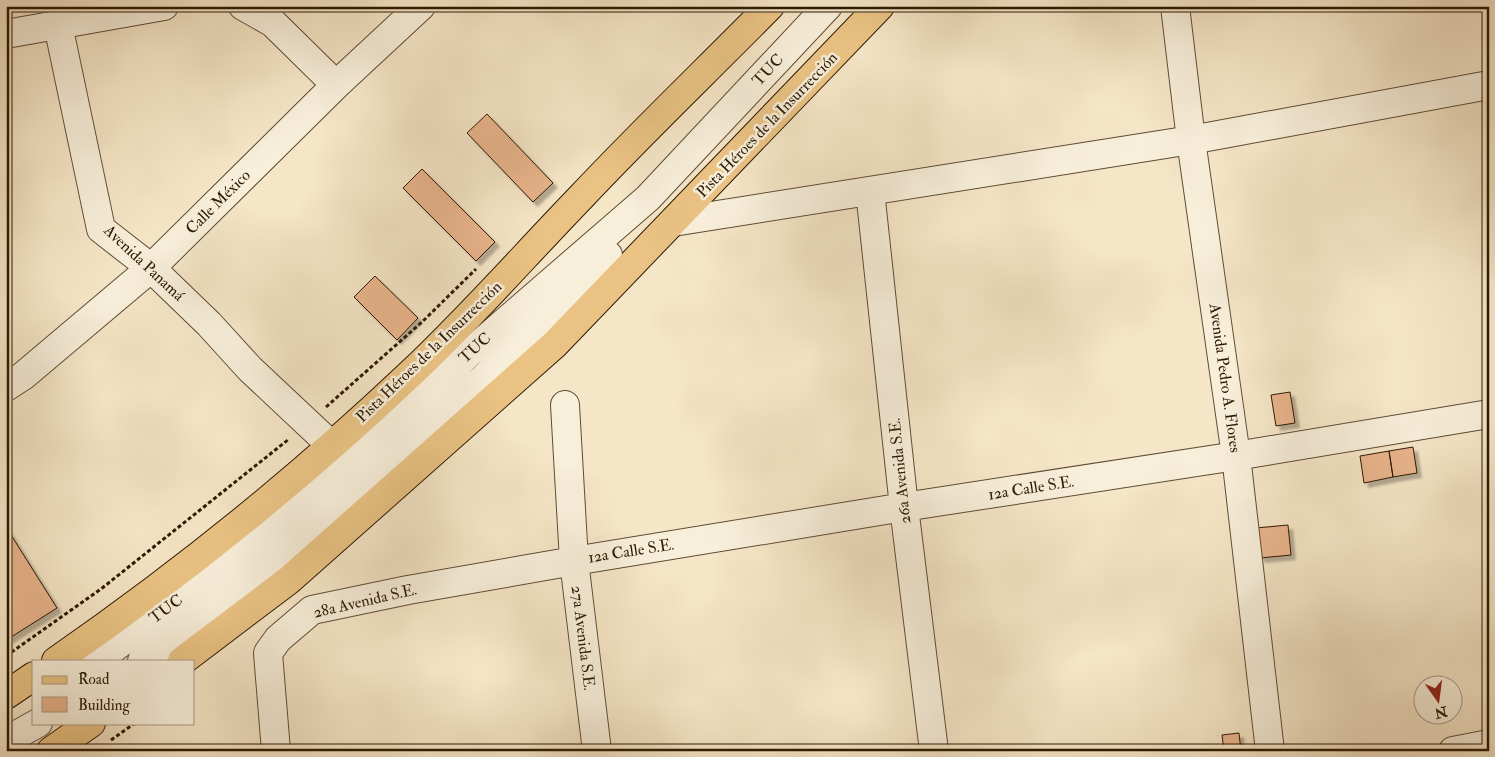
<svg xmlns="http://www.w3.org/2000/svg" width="1495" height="757" font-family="'IM FELL Double Pica',serif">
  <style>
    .building { fill: #e9b48c; stroke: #2c1903; filter: url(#shadow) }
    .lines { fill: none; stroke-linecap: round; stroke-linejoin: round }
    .minor-casing { stroke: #5e4c34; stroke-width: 30 }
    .major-casing { stroke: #2c1903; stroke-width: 30 }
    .path { stroke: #2c1903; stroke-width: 3; stroke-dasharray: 4 2.5; stroke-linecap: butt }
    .minor { stroke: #f8efdb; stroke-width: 28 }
    .major { stroke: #eac384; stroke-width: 28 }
    .labels { text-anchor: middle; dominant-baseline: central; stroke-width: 5; stroke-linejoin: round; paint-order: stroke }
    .street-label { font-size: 16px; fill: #2c1903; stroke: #f8efdb }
  </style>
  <defs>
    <filter id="shadow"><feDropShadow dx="4.5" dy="4.5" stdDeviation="1" flood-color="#0004"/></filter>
  </defs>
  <rect width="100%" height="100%" fill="#f5e6c7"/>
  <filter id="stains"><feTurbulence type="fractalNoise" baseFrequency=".004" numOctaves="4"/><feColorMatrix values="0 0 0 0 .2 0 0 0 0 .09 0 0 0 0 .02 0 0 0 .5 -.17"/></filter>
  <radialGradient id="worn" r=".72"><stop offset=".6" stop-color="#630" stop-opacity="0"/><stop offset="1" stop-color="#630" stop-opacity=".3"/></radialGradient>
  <path class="building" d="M487 114 553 183 533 202 467 133Z
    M422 169 495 242 476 261 403 188Z
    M375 276 418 318 397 340 354 297Z
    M1290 392 1295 423 1276 426 1271 395Z
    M1413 447 1417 473 1393 477 1389 451Z
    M1389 451 1393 477 1364 483 1360 456Z
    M1288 525 1291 555 1260 558 1256 528Z
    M6 527 57 608 8 639 6 636Z
    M1239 733 1241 751H1224L1222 735Z"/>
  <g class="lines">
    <g class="minor-casing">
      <path id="minor" d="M243 6 273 23 336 85
        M1175 6 1191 140 1236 456 1270 751
        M58 25 101 229 151 268 209 324 250 369 331 445
        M6 34 164 6
        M870 191 904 507 934 751
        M673 222 1191 140 1489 85
        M6 387 23 376 151 268 336 85 421 6
        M565 405 574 561 597 751
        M96 661 170 607 297 508 394 426 468 354 648 198 828 6
        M142 661 200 619 321 522 484 378 608 255
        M6 741 38 723
        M276 751 268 653 278 639 312 610 408 590 574 561 904 507 1236 456 1489 414
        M1453 751 1489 744"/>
    </g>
    <g class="major-casing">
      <path id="major" d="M56 661C180 575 298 480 408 376 469 319 523 257 581 197 642 132 707 70 770 6
        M182 661 289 580 554 345 880 6
        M6 695 34 676
        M51 751 91 723"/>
    </g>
    <path class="path" d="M326 407 422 322 476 269
      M6 656 101 589 289 439
      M111 740 135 723"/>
    <use href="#minor" class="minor"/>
    <use href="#major" class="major"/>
  </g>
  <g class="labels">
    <g class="street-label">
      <text transform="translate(768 70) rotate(-47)">TUC</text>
      <text transform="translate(767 125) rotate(-46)">Pista Héroes de la Insurrección</text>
      <text transform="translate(218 202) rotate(-45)">Calle México</text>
      <text transform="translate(144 263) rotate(43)">Avenida Panamá</text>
      <text transform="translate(475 348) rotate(-42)">TUC</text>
      <text transform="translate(429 352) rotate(-44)">Pista Héroes de la Insurrección</text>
      <text transform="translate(1225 378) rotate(82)">Avenida Pedro A. Flores</text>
      <text transform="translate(900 471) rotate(-96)">26a Avenida S.E.</text>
      <text transform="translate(1031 488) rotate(-9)">12a Calle S.E.</text>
      <text transform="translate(631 551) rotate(-9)">12a Calle S.E.</text>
      <text transform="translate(365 601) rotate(-13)">28a Avenida S.E.</text>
      <text transform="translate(166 609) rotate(-37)">TUC</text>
      <text transform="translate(583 638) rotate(83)">27a Avenida S.E.</text>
    </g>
  </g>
  <rect width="1495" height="757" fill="none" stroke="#f5e6c7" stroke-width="25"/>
  <rect x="8" y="8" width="1480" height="742" fill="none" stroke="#2c1903" stroke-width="2.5"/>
  <rect x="12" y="12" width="1470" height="732" fill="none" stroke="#2c1903"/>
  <rect x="32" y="660" width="162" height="65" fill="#f8efdb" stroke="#a69985"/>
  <rect x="42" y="676" width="25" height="8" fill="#eac384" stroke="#a69985"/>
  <text x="78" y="684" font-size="15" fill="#2c1903">Road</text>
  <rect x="42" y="697" width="25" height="15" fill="#e9b48c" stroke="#a69985"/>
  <text x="78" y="710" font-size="15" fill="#2c1903">Building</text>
  <g transform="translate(1438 700) rotate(166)"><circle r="24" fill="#f8efdb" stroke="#a69985"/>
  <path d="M0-4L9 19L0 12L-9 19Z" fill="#8f2418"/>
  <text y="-8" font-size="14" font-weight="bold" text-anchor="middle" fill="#2c1903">N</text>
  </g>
  <rect width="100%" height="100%" filter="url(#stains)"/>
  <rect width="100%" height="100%" fill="url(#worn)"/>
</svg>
